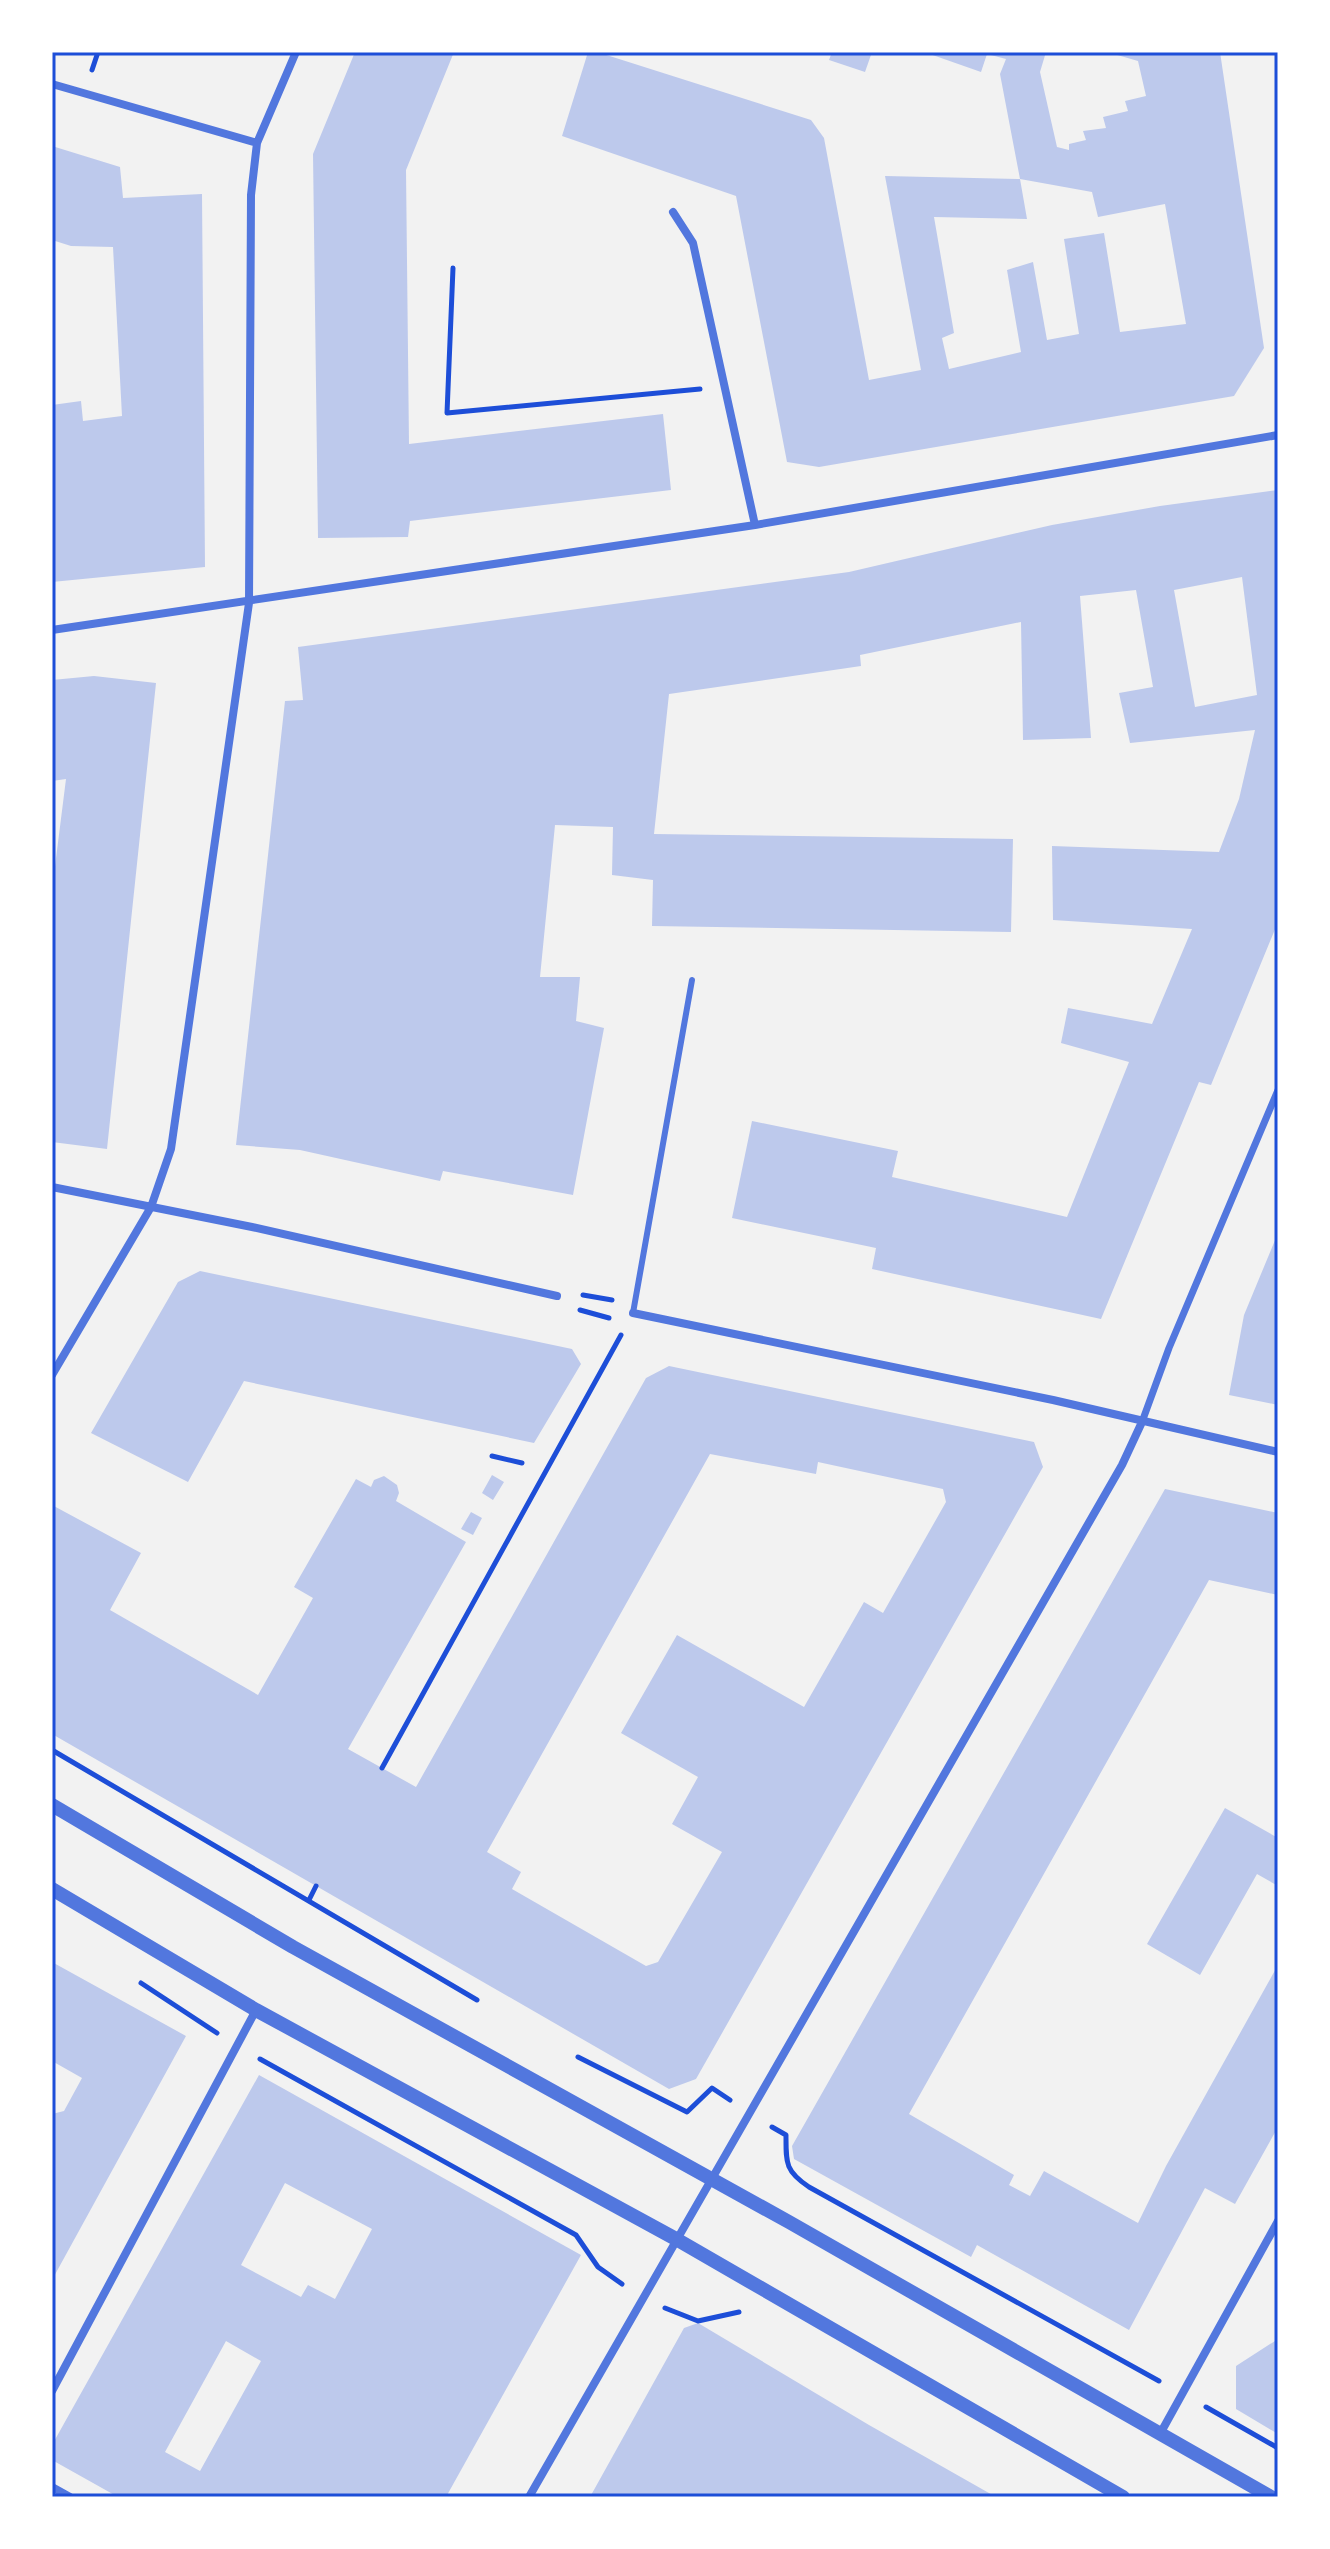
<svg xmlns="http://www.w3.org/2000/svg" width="1330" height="2549" font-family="Overpass,sans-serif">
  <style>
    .building { fill: #bdc9ec; fill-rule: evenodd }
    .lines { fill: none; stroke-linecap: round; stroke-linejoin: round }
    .path { stroke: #1d4ed8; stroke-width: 5 }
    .service { stroke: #5277de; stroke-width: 6 }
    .pedestrian { stroke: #5277de; stroke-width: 7 }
    .minor { stroke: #5277de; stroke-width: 8 }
    .tertiary { stroke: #5277de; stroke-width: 14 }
    .neatline { fill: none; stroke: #1d4ed8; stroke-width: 3 }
  </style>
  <rect width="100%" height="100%" fill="#f2f2f2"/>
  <path class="building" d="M355 52H454L406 170 409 444 663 414 671 490 410 521 408 537 318 538 313 154Z
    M588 52H597L811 120 824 138 869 380 921 370 885 176 1020 179 1027 219 934 217 954 333 942 338 949 369 1021 352 1007 270 1033 262 1047 340 1079 334 1064 239 1104 233 1120 332 1186 324 1165 204 1098 217 1092 192 1020 179 1000 74 1006 59 987 54 981 72 924 52H1046L1040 72 1057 147 1069 150V144L1086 140 1083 131 1106 128 1103 117 1128 111 1125 101 1146 96 1138 61 1107 52H1220L1264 348 1234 396 819 467 787 462 736 196 562 136Z
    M832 52H872L865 72 829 60Z
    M52 146 120 167 123 198 202 194 205 567 52 582V405L81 401 83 421 122 416 113 247 71 246 52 240Z
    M1278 490V922L1211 1085 1199 1082 1101 1319 872 1269 876 1248 732 1218 752 1121 898 1151 892 1177 1067 1217 1129 1062 1061 1043 1068 1008 1152 1024 1192 929 1053 920 1052 846 1219 852 1239 799 1255 730 1130 743 1119 693 1153 687 1136 590 1080 596 1091 738 1023 740 1021 622 860 655 861 666 669 694 654 834 1013 839 1011 932 652 926 653 880 612 875 613 827 555 825 540 977H580L576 1021 604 1028 573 1195 443 1171 440 1181 300 1150 236 1145 285 701 303 700 298 647 849 572 1052 525 1160 506ZM1242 577 1257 695 1195 707 1174 590Z
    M94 676 156 683 107 1149 52 1142V890L66 779 52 781V680Z
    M1278 1233V1405L1229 1395 1244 1315Z
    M200 1271 572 1349 581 1364 534 1443 244 1381 188 1482 91 1433 178 1282Z
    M669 1366 1034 1442 1043 1467 696 2079 669 2089 52 1734V1505L141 1553 110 1610 258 1695 313 1598 294 1587 356 1479 371 1487 374 1480 384 1476 397 1485 399 1493 396 1501 466 1542 348 1749 416 1787 646 1378ZM710 1454 816 1474 818 1462 943 1489 946 1502 883 1613 864 1602 804 1707 677 1635 621 1733 698 1777 672 1824 722 1852 658 1962 646 1966 512 1889 521 1872 487 1852Z
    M492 1475 504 1482 493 1500 482 1493Z
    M1165 1489 1278 1513V1595L1209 1580 909 2114 1014 2175 1009 2185 1030 2196 1044 2171 1138 2223 1166 2166 1278 1965V2127L1235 2204 1205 2188 1129 2330 977 2245 971 2257 794 2159 792 2146Z
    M471 1512 482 1518 473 1535 461 1529Z
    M1225 1808 1278 1838V1886L1257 1874 1200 1975 1147 1944Z
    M52 1962 186 2036 52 2280V2114L64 2111 82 2078 52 2061Z
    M259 2075 581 2255 446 2497H118L52 2460V2445ZM285 2183 372 2229 335 2299 308 2285 301 2297 241 2265ZM226 2341 261 2361 200 2471 165 2452Z
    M698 2323 869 2425 996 2497H835L830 2494 828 2497H590L684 2328Z
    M1278 2339V2434L1236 2409V2366Z"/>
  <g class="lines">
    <path class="path" d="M92 70 98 52
      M453 268 447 413 700 389
      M583 1295 612 1300
      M580 1310 609 1318
      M492 1456 522 1463
      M52 1750 477 2000
      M382 1768 621 1335
      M309 1900 316 1886
      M141 1983 217 2033
      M578 2057 687 2112 712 2088 730 2100
      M260 2059 576 2235 598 2267 622 2284
      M772 2127 786 2135C786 2163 785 2171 809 2187L1159 2381
      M665 2308 698 2321 739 2312
      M1206 2407 1278 2448"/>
    <path class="service" d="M633 1313 692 980"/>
    <path class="pedestrian" d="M1142 1422 1169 1348 1278 1090"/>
    <path class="minor" d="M52 84 257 143
      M673 212 693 243 755 525
      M52 630 755 525 1278 435
      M52 1187 252 1227 557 1296
      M633 1313 1053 1400 1278 1452
      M52 1375 151 1207 171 1149 249 603 251 195 257 143 296 52
      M52 2391 256 2010
      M1160 2434 1278 2221
      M52 2487 70 2497
      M529 2497 1122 1465 1142 1422"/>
    <path class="tertiary" d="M52 1805 293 1947 789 2222 1271 2497
      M52 1889 256 2010 676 2239 1123 2497"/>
  </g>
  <rect width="1330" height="2549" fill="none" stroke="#ffffff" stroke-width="108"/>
  <rect x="54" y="54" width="1222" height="2441" class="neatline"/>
</svg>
